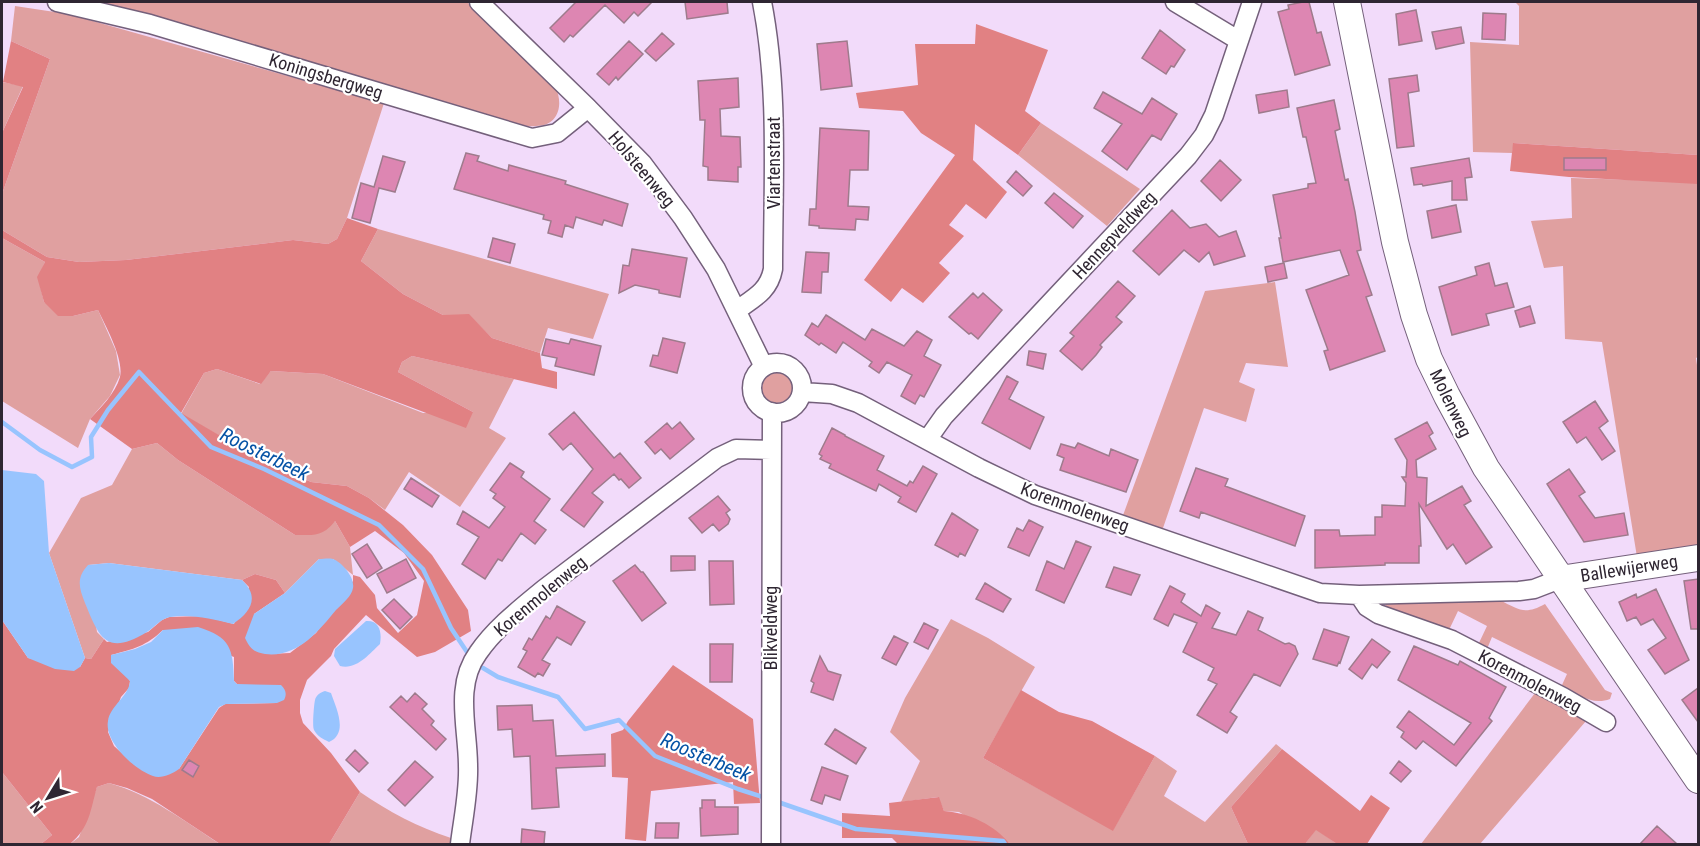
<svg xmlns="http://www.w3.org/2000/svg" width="1700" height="846" font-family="'Roboto Condensed',sans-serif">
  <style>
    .green { fill: #e0a0a0 }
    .forest { fill: #e18183; fill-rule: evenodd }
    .water { fill: #98c4fe }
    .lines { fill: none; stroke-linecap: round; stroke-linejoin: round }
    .stream { stroke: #98c4fe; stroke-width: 4.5 }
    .building { fill: #dd86b2; stroke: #9e7b8c; stroke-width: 1.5 }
    .street-casing { stroke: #74607b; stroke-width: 21 }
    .secondary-casing { stroke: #74607b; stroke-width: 28 }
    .street { stroke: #fff; stroke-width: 18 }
    .secondary { stroke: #fff; stroke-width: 26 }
    .labels { text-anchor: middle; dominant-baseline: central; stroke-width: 4.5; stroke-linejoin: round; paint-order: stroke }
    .street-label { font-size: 18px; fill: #2f2632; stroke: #fff }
    .water-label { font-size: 20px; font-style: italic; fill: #0452a5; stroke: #fff }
  </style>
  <rect width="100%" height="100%" fill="#f2dbfa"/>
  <path class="green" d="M98 2H467L555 86C564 104 559 126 536 126 529 127 522 125 516 124Z
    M1515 2H1698V155L1514 143 1512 153 1473 152 1470 42 1519 45V6Z
    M15 6 68 14 384 103 347 218 337 239 328 244 293 240 126 260 79 262 47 257 2 230V194L50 59 11 41Z
    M2 82 23 86 2 133Z
    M1041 123 1140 189 1107 226 1018 155Z
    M1571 178 1698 182V357L1696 358 1698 372V548L1637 557 1602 342 1565 339 1563 266 1544 268 1531 221 1572 218Z
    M378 229 609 294 593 339 548 328 540 353 492 338 469 315H443L403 294 361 261Z
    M2 238 45 262 38 277 44 302 73 316 98 310 116 351 120 375 110 396 90 419 78 448 2 401Z
    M1275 282 1288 367 1246 363 1239 382 1255 389 1246 422 1204 408 1162 531 1122 518 1205 291Z
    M412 356 514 379 489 428 506 438 460 507 409 472 385 510 369 498 347 486 311 482 250 453 181 414 204 373 217 369 260 384 271 371 323 374 423 413 473 412 398 372 402 362Z
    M762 388a15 15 0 1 1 30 0a15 15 0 1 1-30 0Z
    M157 443 178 460 295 535 335 521 350 547 353 575 333 559H319L285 593 276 580 255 574 242 580 109 563 88 565 97 632 104 639 91 659 85 658 49 553 81 498 112 485 132 449Z
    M1500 600C1519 610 1525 615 1545 604L1605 690 1612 693 1610 699C1592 706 1577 694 1562 685L1567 674 1492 637 1487 649 1478 645 1487 626 1458 611 1449 630 1385 606 1387 603Z
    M951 619 988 638 1035 667 983 758 1113 830 1155 756 1177 771 1164 796 1205 822 1276 744 1282 749 1231 807 1248 844H1011L959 812 944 811 938 797 901 802 920 761 890 732 905 698Z
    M1535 693 1586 721 1480 844H1421Z
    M2 772 52 835 41 844H2Z
    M109 783C151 795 184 821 220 844H70L79 837 97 787Z
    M360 792C389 812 418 827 451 838V844H329Z
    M1316 829 1337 844H1305Z"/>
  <path class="forest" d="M976 24 1048 50 1025 111 1041 123 1018 155 975 124 973 160 1007 192 986 219 966 204 949 225 964 236 939 263 950 273 923 303 902 288 891 302 864 280 955 155 921 133 903 111 859 108 856 93 918 85 915 44H975Z
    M11 41 50 59 2 194V133L23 87 3 82Z
    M1513 143 1698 155V184L1569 177 1510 171Z
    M347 218 378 229 361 261 403 294 443 315 469 314 492 338 540 353 542 368 557 372V389L412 356 402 362 398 372 473 412 466 428 323 374 271 371 261 384 217 369 204 373 181 413 250 453 311 482 347 486 369 498 403 525 432 555 468 610 471 631 435 652 417 657 366 615 334 649 331 656 307 680 300 700V713L303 723 331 753 360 792 329 844H220L152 799 127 788 109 783 97 787C90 811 90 827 70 844H41L52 835 2 772V620L28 658 80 667 85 658 91 659 104 639 107 642 148 632 162 620 169 617 203 616 234 624 249 587 242 580 255 574 276 580 285 593 254 614 269 654 290 653 316 633 353 581V575L360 577 375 595 377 608 398 633 417 615 424 581 404 553 375 531 350 547 335 521C323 537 313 535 295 535L178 460 157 443 132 449 90 419C101 407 115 394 120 377 124 359 106 327 98 310L73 316H58L44 302 37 277 45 262 2 238V230L47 257 79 262 126 260 293 240 328 244 337 239ZM163 630 234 657V681L237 684 277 703 225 704 219 708 179 769 136 766 114 746 108 732 121 697 129 688 130 681 111 655C134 649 146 646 163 630Z
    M673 665 753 719 760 803 734 804 733 782 651 791 646 841 625 839 628 778 612 777 611 734 623 730 628 721Z
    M1021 690 1059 712 1092 721 1155 756 1113 831 983 758Z
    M1282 749 1360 811 1371 795 1390 808 1367 844H1337L1316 830 1305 844H1248L1231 807Z
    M939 797 944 811C970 813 994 825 1010 844H898L892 838H842V813L890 816 889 803Z"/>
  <path class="water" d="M2 470 36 474 44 481 49 553 85 658 80 667 74 671 55 669 28 658 2 620Z
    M319 559C323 559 329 558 333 559 343 563 355 578 353 588 352 596 342 604 336 610 318 632 297 658 265 654 254 652 250 649 245 638L254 614 285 593Z
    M109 563 242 580C260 597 251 612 233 624 212 619 192 614 170 617 160 619 155 627 147 632 106 657 99 637 85 603 79 588 76 578 88 565Z
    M366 621C380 620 382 633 380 644 369 654 357 670 340 666L334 656 335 649Z
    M198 627C231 637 233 649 234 681L237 684 281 685C286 690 287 694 284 700L277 703 226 704 219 707 179 769C172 774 161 779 153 776 135 770 104 742 108 721 110 706 129 696 130 681L111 663V655L135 649 151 642 163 630Z
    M325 691 331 693C336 708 349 733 329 742 323 739 317 736 314 730 312 727 314 704 315 700 316 695 321 692 325 691Z"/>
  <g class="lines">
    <path class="stream" d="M2 422 40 450 72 467 92 457 91 437 108 410 139 372 211 447 264 469 379 525 423 569 451 628 467 652
      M483 668 498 677 558 697 585 729 619 720 655 756 738 789 766 798
      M775 801 856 829 1003 841 1005 844"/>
  </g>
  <path class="building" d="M576 2H652L638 16 634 12 624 23 605 5 573 37 570 35 564 42 550 28Z
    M685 2H727L728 13 687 19Z
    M1303 2H1309L1317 33 1321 32 1330 65 1295 75 1278 12 1289 9 1288 5Z
    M1416 10 1422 41 1399 45 1396 14Z
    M1483 13 1506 14 1505 40 1482 39Z
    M1461 27 1464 43 1436 49 1432 32Z
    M1160 30 1185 50 1174 67 1171 66 1166 74 1142 58Z
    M662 33 674 44 656 61 645 51Z
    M629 41 643 54 618 80 616 77 609 85 597 74Z
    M847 41 852 86 821 90 817 44Z
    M1417 75 1419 91 1408 93 1414 146 1397 148 1389 79Z
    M738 78 739 107 720 109 721 136 740 137 741 167H738V182L708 180V167L703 166 705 120H700L698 81Z
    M1287 90 1289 107 1259 113 1256 95Z
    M1103 92 1142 114 1152 98 1177 114 1161 140 1152 135 1127 170 1102 151 1122 124 1094 108Z
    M1334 100 1340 129 1335 131 1345 180 1348 179 1355 212 1361 250 1357 251 1372 295 1366 297 1385 351 1330 370 1324 351 1328 350 1306 290 1349 275 1340 250 1283 262 1279 238H1281L1273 195 1308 188V184L1316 183 1306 137H1303L1297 108Z
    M820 128 869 131 868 170H850L848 206 869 207 868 220 856 219 855 230 819 228V226L809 225 810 209H816Z
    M466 153 479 156 477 161 508 171 509 165 566 181 565 184 628 204 622 226 604 220 602 225 576 217 573 228 565 225 562 237 548 233 551 221 543 219 544 215 454 189Z
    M383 156 405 162 395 192 379 188 370 223 352 218 361 183 374 187Z
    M1469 158 1472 177 1465 178 1467 200H1452V181L1423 186 1422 184 1414 185 1411 168Z
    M1564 158H1606V170H1564Z
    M1220 160 1241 180 1221 201 1201 181Z
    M1016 171 1032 186 1023 196 1007 182Z
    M1054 193 1083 216 1073 228 1045 203Z
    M1456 205 1461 232 1432 238 1427 211Z
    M1172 210 1190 228 1206 224 1219 237 1236 231 1245 256 1214 265 1209 252 1199 262 1184 250 1159 275 1133 251Z
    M493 238 515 244 510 263 488 257Z
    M632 249 687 258 680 297 659 293V290L635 285 619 293 623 265 629 266Z
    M806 252 829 253 828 272H822L821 293 802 292Z
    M1284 263 1287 278 1268 282 1265 267Z
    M1489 263 1495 286 1507 283 1514 307 1486 314 1489 325 1452 335 1439 287 1477 275 1475 267Z
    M1118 281 1135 296 1116 317 1122 322 1100 345 1102 347 1096 355 1082 370 1060 351 1074 336 1070 333Z
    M973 293 978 298 983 293 1002 310 978 339 971 333 969 334 949 317Z
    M1530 306 1535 323 1520 327 1515 311Z
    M826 315 865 340 872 329 904 346 917 331 932 340 924 356 941 365 924 397 920 395 915 404 901 396 912 375 887 362 879 373 869 366 872 362 843 342 836 353 821 343 819 345 805 335 812 323 818 327Z
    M663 338 685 343 677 373 650 366 653 355 658 356Z
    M546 339 569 344 571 339 601 346 594 375 555 366 557 358 542 355Z
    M1029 351 1046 354 1043 369 1027 365Z
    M1007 376 1018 382 1009 399 1044 417 1030 449 982 423Z
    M1595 401 1608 421 1599 428 1615 451 1602 460 1586 437 1577 443 1563 422Z
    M574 412 614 458 620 453 641 478 629 488 621 479 619 480 614 474 592 493 603 502 584 527 561 510 593 469 571 443 563 450 549 434Z
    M680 422 694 439 670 459 661 449 655 454 645 442 667 423 672 429Z
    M1427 422 1433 433 1429 436 1436 449 1416 460 1417 477 1427 478 1426 506 1462 486 1471 501 1464 505 1492 547 1466 564 1453 544 1447 549 1419 504 1421 546H1419V563H1385V565L1315 568V530H1339L1340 536 1375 535V517H1382V505L1405 506 1406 483 1402 477H1406L1407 460 1395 439Z
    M832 428 845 435V436L884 456 877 470 907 486 910 481 913 483 923 466 937 474 916 512 898 502 901 497 879 484 876 491 829 468 831 464 820 459 822 456 819 454Z
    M1078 443 1109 456 1111 449 1138 460 1126 492 1060 470 1064 458 1057 455 1061 444 1075 448Z
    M510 463 524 472 521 477 550 499 534 521 546 530 535 544 521 533 502 561 498 559 485 579 462 564 479 537 457 524 463 511 489 528 505 507 493 498 496 494 490 490Z
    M1196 468 1228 479 1225 486 1305 516 1295 546 1201 512 1199 518 1180 511Z
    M1569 469 1585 492 1579 496 1595 518 1624 513 1628 535 1584 542 1547 484Z
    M411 478 439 496 432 507 404 489Z
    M718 496 730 510 726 513 730 519 728 524 719 531 713 524 702 533 689 518Z
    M952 513 978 530 965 556 960 553 958 557 935 545Z
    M1029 520 1043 527 1029 556 1008 547 1017 528 1023 531Z
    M1076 541 1091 547 1064 603 1036 590 1047 561 1064 569Z
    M367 544 382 568 367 578 352 554Z
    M671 556H695V570L671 571Z
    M406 559 416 578 387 593 377 574Z
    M709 561H733L734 604 710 605Z
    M635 565 641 572H643L666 603 642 621 613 581Z
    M1114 567 1140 575 1131 595 1106 587Z
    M1698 579V629H1691L1684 581Z
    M985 583 1011 599 1003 612 976 599Z
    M1170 586 1185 594 1181 602 1201 616 1206 605 1220 613 1212 628 1236 635 1248 611 1263 618 1258 630 1285 644 1289 643 1295 646 1298 654 1280 686 1254 674 1230 712 1237 717 1227 733 1197 715 1217 684 1208 680 1214 668 1183 652 1197 623 1174 614 1168 626 1154 619Z
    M1656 589 1689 660 1665 674 1648 650 1666 638 1653 619 1641 625 1636 617 1627 621 1619 602 1636 594 1637 598Z
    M394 599 412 617 400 629 382 610Z
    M557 606 585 622 571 645 557 637 542 660 550 664 543 676 538 673 535 677 518 667 527 651 523 649 529 638 532 640 546 616 550 619Z
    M924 623 938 630 928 649 914 642Z
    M1324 629 1349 637 1340 663 1339 662 1337 666 1313 659Z
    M894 636 908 643 896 665 882 658Z
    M1372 639 1390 652 1377 668 1372 664 1362 679 1349 669Z
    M710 644H733L732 682H710Z
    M1414 646 1458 665 1460 661 1506 687 1489 718 1492 721 1456 766 1423 741 1416 749 1401 737 1404 732 1397 727 1409 711 1454 745 1471 723 1398 680Z
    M820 656 828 671 841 675 833 700 811 692 814 683 811 681Z
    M1698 688V722L1682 700Z
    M415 693 427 704 422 709 434 721 431 725 446 739 436 750 390 707 401 696 407 702Z
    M532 705 533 721 553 720 556 756 605 754V766L556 768 559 807 532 809 530 756 514 757 512 729 498 730 497 706Z
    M835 729 866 748 856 764 825 744Z
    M355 750 368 763 359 772 346 760Z
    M189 760 199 766 193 777 182 770Z
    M415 761 433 777 405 806 388 790Z
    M1399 761 1411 771 1401 782 1390 773Z
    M822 767 848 776 840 800 825 795 822 804 811 800Z
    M702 800H715V807H738V834L701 836 700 808H702Z
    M656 823H679L678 838H655Z
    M1657 826 1677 844H1640Z
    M522 829 545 832 544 844H521Z"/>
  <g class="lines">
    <g class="street-casing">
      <path id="street" d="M57 2 150 24 532 138 557 133 588 108
        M479 2 588 108 642 163 683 218 716 269 764 367
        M1175 2 1238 40
        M737 310C754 298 769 291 773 269 773 180 779 89 762 2
        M752 388a25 25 0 1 1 50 0a25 25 0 1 1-50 0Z
        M802 392 832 394 858 403 979 468 1035 495 1320 593 1359 595 1519 591 1534 589 1560 579
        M927 440 944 416 1188 156 1204 135 1214 115 1252 2
        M1359 595 1367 607 1378 614 1452 640 1563 697 1606 722
        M460 844C463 819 469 792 468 766 468 728 454 686 478 653 495 628 521 608 544 589L717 458 736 449 771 450
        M771 844 772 412"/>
    </g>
    <g class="secondary-casing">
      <path id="secondary" d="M1347 2 1395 242 1414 315 1429 359 1447 396 1486 468 1698 780
        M1560 579 1698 558"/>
    </g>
    <use href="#street" class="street"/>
    <use href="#secondary" class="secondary"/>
  </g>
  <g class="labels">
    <g class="street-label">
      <text transform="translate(326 76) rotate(17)">Koningsbergweg</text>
      <text transform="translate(773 163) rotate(-90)">Viartenstraat</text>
      <text transform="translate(642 169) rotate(50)">Holsteenweg</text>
      <text transform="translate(1114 235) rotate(-47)">Hennepveldweg</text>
      <text transform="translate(1451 403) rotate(64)">Molenweg</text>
      <text transform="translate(1075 507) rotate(20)">Korenmolenweg</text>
      <text transform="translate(1629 568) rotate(-9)">Ballewijerweg</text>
      <text transform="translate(540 596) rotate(-40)">Korenmolenweg</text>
      <text transform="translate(770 628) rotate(-90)">Blikveldweg</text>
      <text transform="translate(1530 681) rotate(28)">Korenmolenweg</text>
    </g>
    <g class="water-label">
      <text transform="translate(265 454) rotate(26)">Roosterbeek</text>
      <text transform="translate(706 757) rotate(23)">Roosterbeek</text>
    </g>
  </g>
  <rect width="1700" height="846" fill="none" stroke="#2f2632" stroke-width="6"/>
  <g transform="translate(48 798) rotate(232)" stroke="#ffffff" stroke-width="4.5" paint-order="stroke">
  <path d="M0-4.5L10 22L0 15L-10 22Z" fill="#2f2632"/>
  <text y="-9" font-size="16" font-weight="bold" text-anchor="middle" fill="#2f2632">N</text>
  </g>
</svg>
